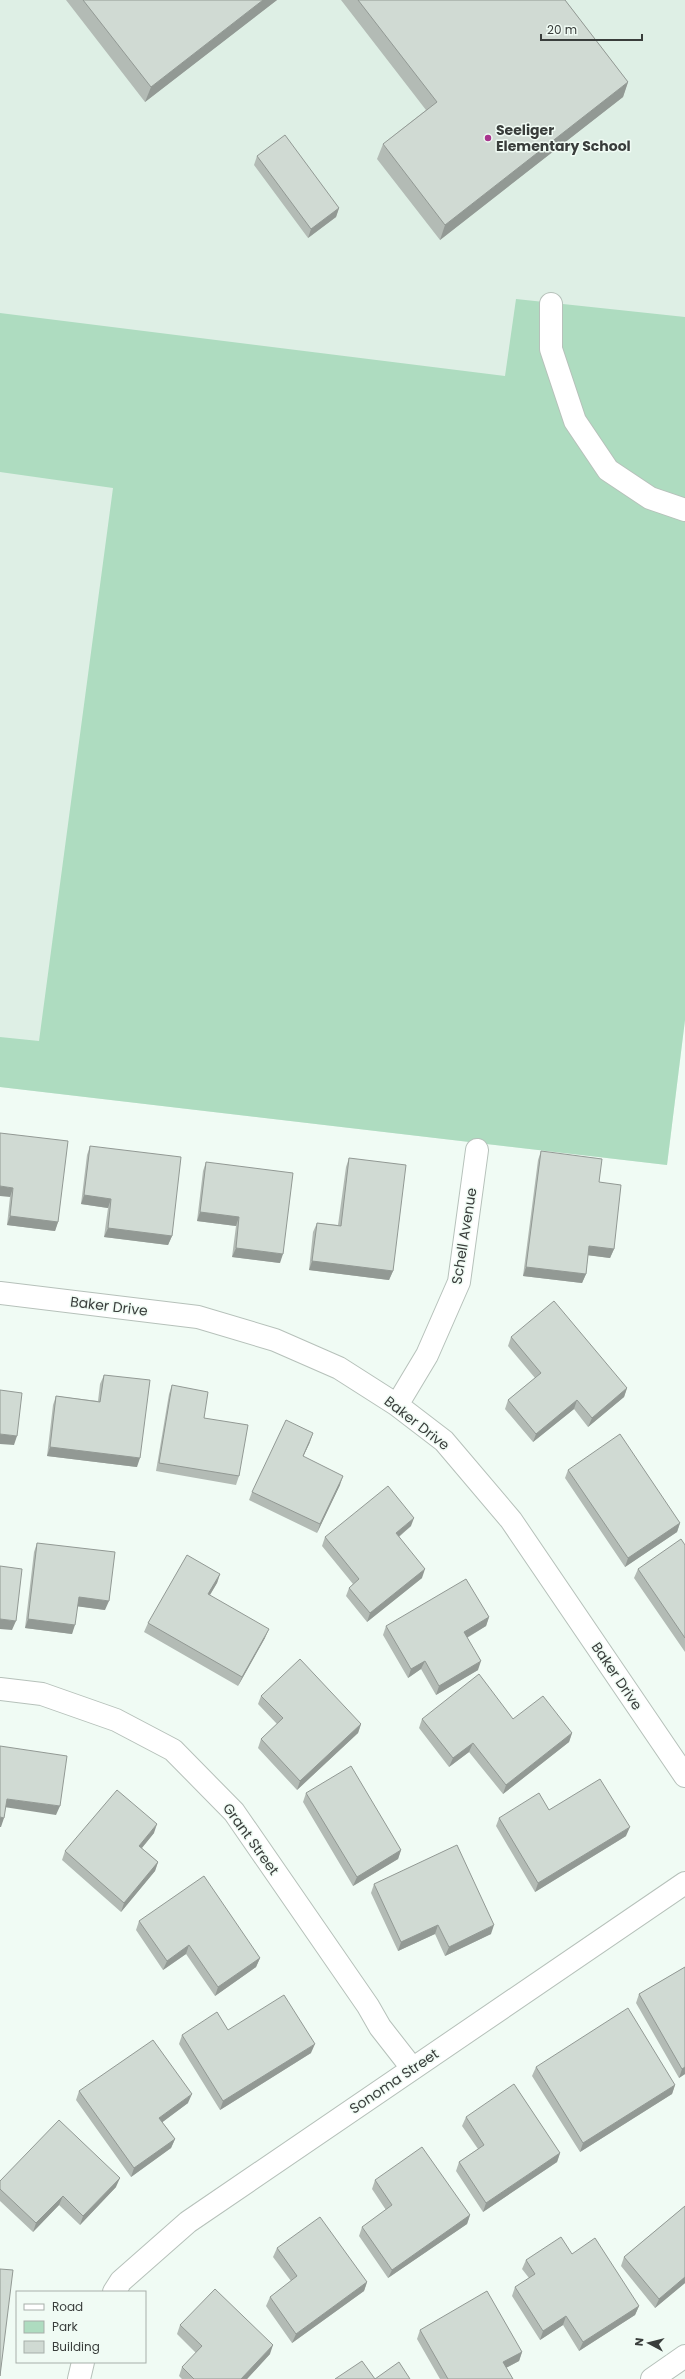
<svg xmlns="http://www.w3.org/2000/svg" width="685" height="2379" font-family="Poppins,sans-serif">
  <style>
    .built { fill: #deefe5 }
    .green { fill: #aedcc0 }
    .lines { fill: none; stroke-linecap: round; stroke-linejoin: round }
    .minor-casing { stroke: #b6c1ba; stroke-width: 24 }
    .minor { stroke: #fff; stroke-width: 22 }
    .wall { fill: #b3bbb5 }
    .shaded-wall { fill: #929994 }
    .building { fill: #d0dad3; stroke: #929994 }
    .poi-dot { fill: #a9358e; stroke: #f0fbf4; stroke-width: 1.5 }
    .labels { text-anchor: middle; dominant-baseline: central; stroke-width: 3; stroke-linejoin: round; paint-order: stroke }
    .poi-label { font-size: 14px; font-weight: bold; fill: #393d3b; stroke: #f0fbf4; text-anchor: start }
    .street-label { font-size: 14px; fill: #393d3b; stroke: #f0fbf4 }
  </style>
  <rect width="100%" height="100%" fill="#f0fbf4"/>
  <path class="built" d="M0 0H685V1020L667 1165 0 1087Z"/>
  <path class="green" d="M516 299 685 317V1020L667 1165 0 1087V1037L39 1041 113 488 0 472V313L505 376Z"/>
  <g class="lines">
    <g class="minor-casing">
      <path id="minor" d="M551 304V349L575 421 608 470 650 498 685 510
        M0 1293 198 1317 275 1340 339 1368 397 1405 444 1441 511 1520 685 1776
        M397 1405 427 1355 459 1282 477 1150
        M0 1689 42 1694 116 1720 173 1750 234 1812 368 2006 380 2027 412 2068
        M114 2292 121 2281 188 2222 685 1883
        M79 2379 83 2362
        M652 2379 685 2356"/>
    </g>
    <use href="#minor" class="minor"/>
  </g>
  <path class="wall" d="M66 0H277L145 102Z
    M341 0H565L628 82 623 97 440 240 377 159 383 144 426 110Z
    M257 156 339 208 336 217 308 238 254 165Z
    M0 1133 58 1222 55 1231 7 1225 10 1197Z
    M90 1146 172 1236 168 1245 104 1237 108 1208 81 1204 87 1155Z
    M541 1151 599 1182 614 1249 610 1258 588 1255 586 1274 582 1283 523 1276 538 1160Z
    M349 1158 393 1271 389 1280 309 1270 313 1232 317 1223 338 1225 346 1167Z
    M206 1162 280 1263 232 1257 236 1226 197 1221 203 1171Z
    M511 1337 627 1388 624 1397 588 1427 574 1409 533 1442 505 1409 508 1400 535 1378 508 1346Z
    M104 1375 137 1467 47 1456 53 1405 56 1396 98 1401 100 1384Z
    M172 1385 204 1418 239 1476 236 1485 156 1471 169 1394Z
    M310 1442 303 1457 340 1485 317 1533 249 1500 252 1492Z
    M568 1470 680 1523 677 1532 625 1567 565 1478Z
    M411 1526 399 1537 422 1578 367 1622 346 1596 349 1588 353 1584 322 1546 325 1537Z
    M37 1543 105 1610 77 1606 72 1634 25 1628 34 1552Z
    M685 1545V1652L634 1578 638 1569Z
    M220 1574 217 1583 210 1595 265 1638 238 1686 144 1632 148 1623Z
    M489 1617 486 1626 467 1638 478 1670 436 1695 421 1669 408 1678 383 1635 386 1626Z
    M261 1696 361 1724 358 1733 297 1790 258 1748 261 1739 277 1724 258 1704Z
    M422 1719H513L572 1733 569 1742 503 1794 469 1752 449 1767 419 1728Z
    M306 1793 401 1850 398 1859 353 1886 303 1802Z
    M499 1818 626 1836 535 1892 496 1826Z
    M154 1833 142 1848 158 1862 155 1871 121 1912 62 1860 65 1851Z
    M374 1884 491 1934 445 1956 435 1934 398 1951 371 1893Z
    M139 1921 260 1958 256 1967 215 1996 186 1954 163 1970 136 1930Z
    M685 1967V2074L679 2078 636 2003 639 1994Z
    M228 2030 311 2053 220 2110 179 2044 182 2035Z
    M536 2067 675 2085 672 2094 580 2152 532 2076Z
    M79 2091 188 2103 162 2122 175 2139 171 2148 131 2177 76 2100Z
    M466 2117 560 2153 557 2162 483 2212 456 2171 459 2162 478 2149 462 2126Z
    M375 2180 470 2215 467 2224 388 2278 359 2236 362 2227 386 2210 372 2189Z
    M0 2181 116 2187 80 2225 59 2205 33 2232 0 2201Z
    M685 2206V2283L655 2308 621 2266 624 2257Z
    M277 2248 367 2282 364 2291 292 2343 266 2306 270 2297 291 2281 273 2257Z
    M572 2254 639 2306 635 2315 579 2351 563 2325 540 2340 512 2296 515 2287 529 2278 522 2269 526 2260Z
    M180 2325 270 2354 247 2379H182L179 2376 182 2367 196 2353 177 2334Z
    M420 2330 522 2352 519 2361 506 2368 513 2379H440L417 2339Z"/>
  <path class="shaded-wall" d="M263 0H277L145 102 151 87Z
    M628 82 623 97 440 240 445 225Z
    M339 208 336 217 308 238 311 229Z
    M0 1186 13 1188 10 1197 0 1196Z
    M84 1195 111 1199 108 1208 81 1204Z
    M200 1212 239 1217 236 1226 197 1221Z
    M10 1216 58 1222 55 1231 7 1225Z
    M108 1228 172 1236 168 1245 104 1237Z
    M589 1246 614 1249 610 1258 586 1255Z
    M236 1248 283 1254 280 1263 232 1257Z
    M312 1261 393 1271 389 1280 309 1270Z
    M526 1267 586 1274 582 1283 523 1276Z
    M627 1388 624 1397 588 1427 592 1418Z
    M577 1400 574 1409 533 1442 536 1434Z
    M313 1433 310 1442 299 1465 303 1456Z
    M0 1434 17 1436 14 1445 0 1444Z
    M50 1447 140 1458 137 1467 47 1456Z
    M343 1476 340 1485 317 1533 320 1524Z
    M414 1518 411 1526 392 1542 396 1533Z
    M680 1523 677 1532 625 1567 628 1558Z
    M425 1569 422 1578 367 1622 370 1613Z
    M220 1574 217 1583 205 1603 208 1594Z
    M79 1597 109 1601 105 1610 75 1606Z
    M489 1617 486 1626 461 1641 464 1632Z
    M0 1619 16 1621 12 1630 0 1629Z
    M28 1619 75 1625 72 1634 25 1628Z
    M269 1629 265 1638 238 1686 242 1677Z
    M425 1661 421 1669 408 1678 411 1669Z
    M481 1661 478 1670 436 1695 439 1686Z
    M361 1724 358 1733 297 1790 300 1781Z
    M572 1733 569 1742 503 1794 506 1785Z
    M473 1743 469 1752 449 1767 453 1758Z
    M7 1799 60 1806 56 1815 4 1807Z
    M0 1817 4 1818 1 1827H0Z
    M157 1824 154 1833 136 1855 139 1846Z
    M630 1827 626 1836 535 1892 538 1883Z
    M401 1850 398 1859 353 1886 357 1877Z
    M158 1862 155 1871 121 1912 124 1903Z
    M438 1925 435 1934 398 1951 401 1942Z
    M494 1925 491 1934 445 1956 449 1947Z
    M189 1945 186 1954 163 1970 167 1961Z
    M260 1958 256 1967 215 1996 218 1987Z
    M315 2044 311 2053 220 2110 223 2101Z
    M685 2067V2074L679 2078 682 2069Z
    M675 2085 672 2094 580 2152 583 2143Z
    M192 2094 188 2103 156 2127 159 2118Z
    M175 2139 171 2148 131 2177 134 2168Z
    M560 2153 557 2162 483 2212 486 2203Z
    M120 2178 116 2187 80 2225 83 2216Z
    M63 2196 59 2205 33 2232 36 2223Z
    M470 2215 467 2224 388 2278 392 2270Z
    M685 2277V2283L655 2308 659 2299Z
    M367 2282 364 2291 292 2343 296 2334Z
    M639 2306 635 2315 579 2351 583 2342Z
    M566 2316 563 2325 540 2340 543 2331Z
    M273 2345 270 2354 247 2379H241Z
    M522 2352 519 2361 500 2371 503 2362Z"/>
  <path class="building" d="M83 0H263L151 87Z
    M358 0H565L628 82 445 225 383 144 437 102Z
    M285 135 339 208 311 229 257 156Z
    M0 1133 68 1141 58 1222 10 1216 13 1188 0 1186Z
    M90 1146 181 1157 172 1236 108 1228 111 1199 84 1195Z
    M541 1151 602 1159 599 1182 621 1185 614 1249 589 1246 586 1274 526 1267Z
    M349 1158 406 1165 393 1271 312 1261 317 1223 341 1226Z
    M206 1162 293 1173 283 1254 236 1248 239 1217 200 1212Z
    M554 1301 627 1388 592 1418 577 1400 536 1434 508 1400 541 1373 511 1337Z
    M104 1375 150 1380 140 1458 50 1447 56 1396 100 1402Z
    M172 1385 208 1392 204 1418 248 1425 239 1476 159 1463Z
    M0 1390 22 1393 17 1436 0 1434Z
    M286 1420 313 1433 303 1456 343 1476 320 1524 252 1492Z
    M620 1434 680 1523 628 1558 568 1470Z
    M388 1486 414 1518 396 1533 425 1569 370 1613 349 1588 359 1579 325 1537Z
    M681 1539 685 1545V1638L638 1569Z
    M37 1543 115 1552 109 1601 79 1597 75 1625 28 1619Z
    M187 1555 220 1574 208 1594 269 1629 242 1677 148 1623Z
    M0 1566 22 1569 16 1621 0 1619Z
    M466 1579 489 1617 464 1632 481 1661 439 1686 425 1661 411 1669 386 1626Z
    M300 1659 361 1724 300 1781 261 1739 283 1718 261 1696Z
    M479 1674 513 1719 543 1696 572 1733 506 1785 473 1743 453 1758 422 1719Z
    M0 1746 67 1756 60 1806 7 1799 4 1818 0 1817Z
    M351 1766 401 1850 357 1877 306 1793Z
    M600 1779 630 1827 538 1883 499 1818 539 1793 549 1810Z
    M117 1790 157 1824 139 1846 158 1862 124 1903 65 1851Z
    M457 1845 494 1925 449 1947 438 1925 401 1942 374 1884Z
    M204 1876 260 1958 218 1987 189 1945 167 1961 139 1921Z
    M685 1967V2067L682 2069 639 1994Z
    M284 1995 315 2044 223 2101 182 2035 217 2012 228 2030Z
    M628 2008 675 2085 583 2143 536 2067Z
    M153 2040 192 2094 159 2118 175 2139 134 2168 79 2091Z
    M514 2084 560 2153 486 2203 459 2162 484 2145 466 2117Z
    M59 2120 120 2178 83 2216 63 2196 36 2223 0 2189V2181Z
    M422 2147 470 2215 392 2270 362 2227 392 2205 375 2180Z
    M685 2206V2277L659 2299 624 2257Z
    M320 2217 367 2282 296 2334 270 2297 297 2276 277 2248Z
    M561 2237 572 2254 595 2238 639 2306 583 2342 566 2316 543 2331 515 2287 535 2274 526 2260Z
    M0 2269 13 2270 0 2376Z
    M215 2289 273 2345 241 2379H194L182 2367 202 2346 180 2325Z
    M487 2291 522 2352 503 2362 513 2379H448L420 2330Z
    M362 2361 375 2379H335Z
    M399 2362 410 2379H375Z"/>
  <circle class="poi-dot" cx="488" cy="138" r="4"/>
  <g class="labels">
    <g class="poi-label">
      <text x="496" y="130">Seeliger<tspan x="496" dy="16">Elementary School</tspan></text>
    </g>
    <g class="street-label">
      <text transform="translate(464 1236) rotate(-81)">Schell Avenue</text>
      <text transform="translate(109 1306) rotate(7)">Baker Drive</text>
      <text transform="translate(417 1423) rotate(38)">Baker Drive</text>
      <text transform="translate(617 1676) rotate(56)">Baker Drive</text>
      <text transform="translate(251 1839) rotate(54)">Grant Street</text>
      <text transform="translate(394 2081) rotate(-34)">Sonoma Street</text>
    </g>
  </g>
  <rect x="16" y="2291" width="130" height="72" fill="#f0fbf4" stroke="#a7afaa"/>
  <rect x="24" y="2304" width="20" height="6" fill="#ffffff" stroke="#a7afaa"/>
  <text x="52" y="2311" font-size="12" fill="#393d3b">Road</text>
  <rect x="24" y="2321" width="20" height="12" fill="#aedcc0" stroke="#a7afaa"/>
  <text x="52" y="2331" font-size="12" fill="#393d3b">Park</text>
  <rect x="24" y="2341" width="20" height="12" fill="#d0dad3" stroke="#a7afaa"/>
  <text x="52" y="2351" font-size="12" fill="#393d3b">Building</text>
  <g transform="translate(649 2343) rotate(277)" stroke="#f0fbf4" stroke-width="3" paint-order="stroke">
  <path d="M0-3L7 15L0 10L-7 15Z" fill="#393d3b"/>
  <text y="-6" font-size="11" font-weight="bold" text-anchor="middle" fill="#393d3b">N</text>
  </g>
  <path d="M541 34v6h101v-6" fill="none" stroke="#393d3b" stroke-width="2"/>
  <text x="547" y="34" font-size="12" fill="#393d3b" stroke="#f0fbf4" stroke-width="3" paint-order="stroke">20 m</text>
</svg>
